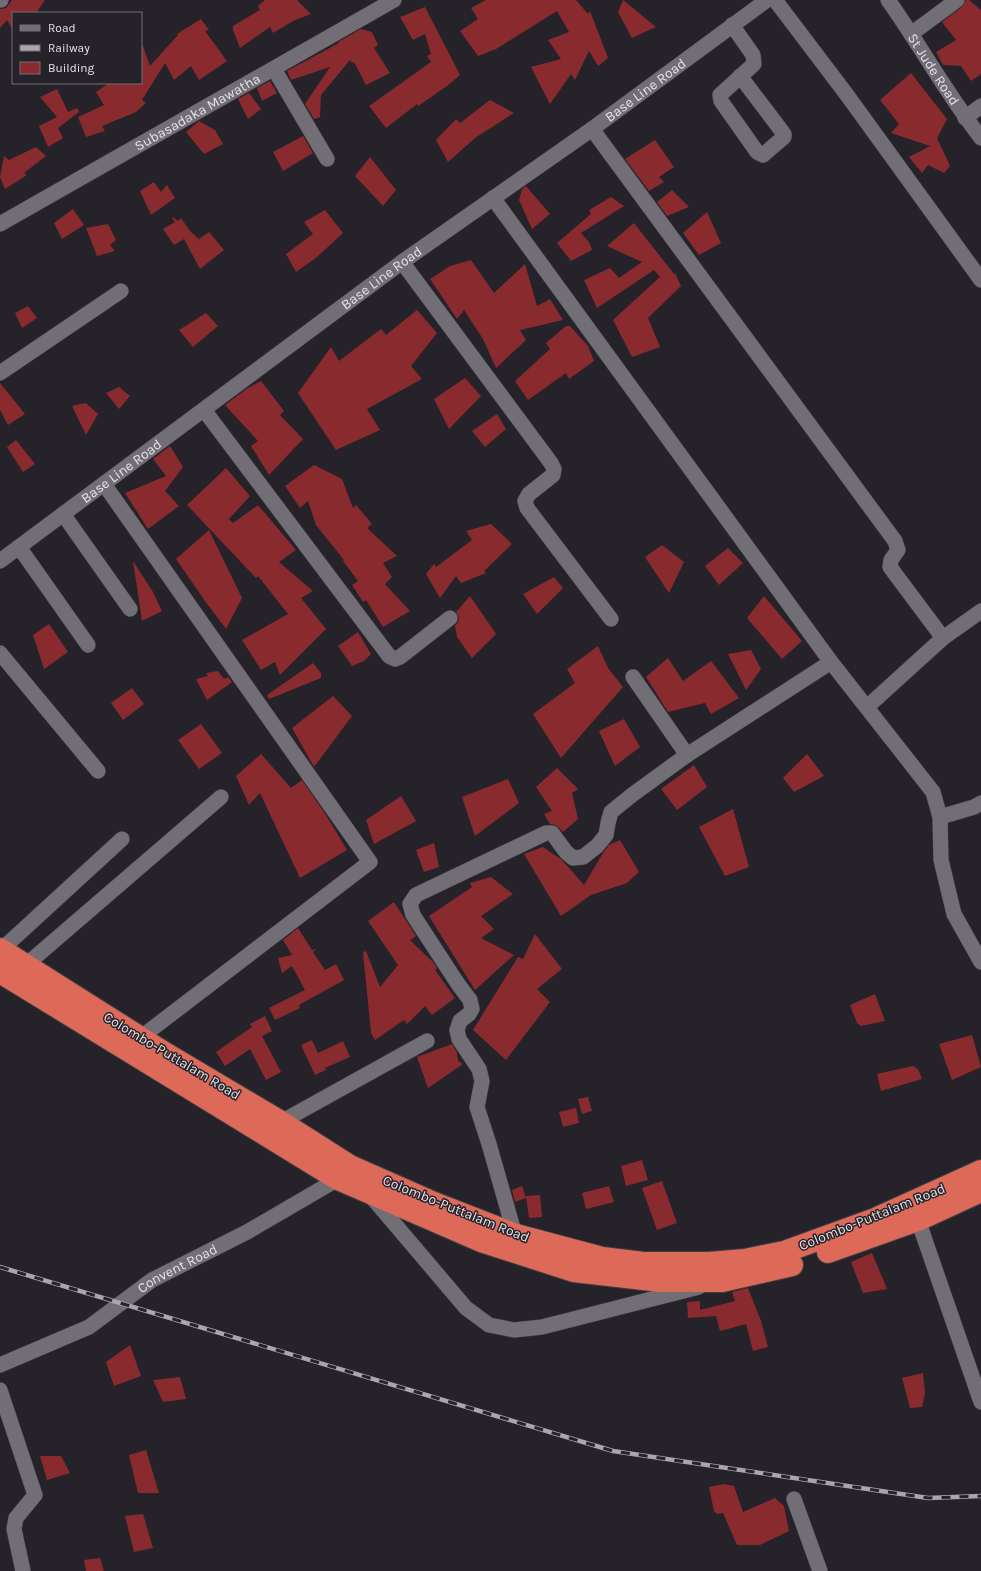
<svg xmlns="http://www.w3.org/2000/svg" width="981" height="1571" font-family="Karla,sans-serif">
  <style>
    .building { fill: #892b2e }
    .lines { fill: none; stroke-linecap: round; stroke-linejoin: round }
    .minor-casing { stroke: #424045; stroke-width: 16 }
    .highway-casing { stroke: #424045; stroke-width: 24 }
    .minor { stroke: #716e76; stroke-width: 15 }
    .highway { stroke: #dd6a59; stroke-width: 22 }
    .rail-casing { stroke: #a9a7ad; stroke-width: 4.5 }
    .rail { stroke: #25222a; stroke-width: 3; stroke-dasharray: 9; stroke-linecap: butt }
    .labels { text-anchor: middle; dominant-baseline: central; stroke-width: 3; stroke-linejoin: round; paint-order: stroke }
    .street-label { font-size: 14px; fill: #e5e3e8; stroke: #25222a }
  </style>
  <rect width="100%" height="100%" fill="#25222a"/>
  <path class="building" d="M12 0H45L36 13H13V31L7 20 0 28V9L6 8Z
    M265 0H297L311 14 293 21 273 33 270 27 240 48 233 30V26L260 10 258 6Z
    M486 0H576L588 14 590 11 608 58 598 66 589 51 575 80 571 74 550 104 531 67 561 59 548 40 569 32 557 11 496 49 478 56 460 31 478 19 471 8Z
    M623 0 656 27 632 38 618 12Z
    M966 0H969L981 10V74L971 81 961 66 943 65 936 52 956 40 942 22 962 7Z
    M425 7 460 75 447 86 418 106 417 104 386 128 369 106 431 62 427 56 431 54 425 34 413 40 400 17Z
    M201 19 209 30 205 31 227 61 199 80 191 66 174 80 165 63 142 100 146 103 136 112 102 126 105 131 86 137 78 117 104 105 96 92 109 83H141V47L143 46 150 66 178 35 177 34Z
    M361 29 372 32 378 45 374 48 390 73 366 85 354 62 352 63 350 60 321 95 320 117 314 119 305 104 330 67 291 80 287 71 339 43 338 42Z
    M911 73 947 119 937 138 950 166 944 173 928 165 922 173 909 157 930 146 891 133 899 124 880 100Z
    M270 81 277 93 262 101 257 88Z
    M57 89 68 112 77 108 79 112 58 128 63 138 48 147 39 126 57 117 40 97Z
    M249 93 261 109 248 119 238 99Z
    M490 100 514 113 475 138 448 162 436 140 456 119 460 123Z
    M199 121 215 130 223 144 204 154 186 132Z
    M303 136 313 153 283 171 273 152Z
    M655 140 674 167 659 177 664 182 649 191 625 159Z
    M36 147 46 156 24 173 27 175 5 189 0 177 4 156 9 160Z
    M370 157 396 190 383 206 355 176Z
    M154 182 161 192 167 185 175 198 151 215 140 191Z
    M526 186 550 214 532 229 519 200 522 189Z
    M672 190 689 207 667 216 657 202Z
    M611 197 624 206 581 233 589 242 592 250 571 261 557 243 591 214 589 210Z
    M73 209 84 225 62 239 54 223Z
    M325 210 343 233 317 257 296 272 286 254 313 234 304 222Z
    M707 212 721 243 699 255 683 233Z
    M173 217 178 221 181 218 190 231 199 239 209 232 224 250 200 269 184 239 174 245 163 229 175 222 172 218Z
    M634 223 674 274 675 273 681 286 648 318 660 347 632 357 613 320 660 277 654 270 597 308 584 280 610 268 619 278 642 262 607 246Z
    M108 224 116 240 110 245 115 251 97 256 86 228Z
    M471 260 494 293 525 264 537 306 550 299 563 320 520 330 526 340 496 368 483 339 464 310 457 319 430 279 450 266Z
    M28 306 37 318 22 328 15 313Z
    M417 310 437 333 411 366 422 379 367 409 380 430 336 450 298 393 331 347 339 361 381 329 386 335Z
    M206 313 218 326 193 347 179 330Z
    M566 326H570L588 346 594 361 569 379 566 373 528 400 515 381 550 349 546 343Z
    M465 378 481 396 449 429 434 399Z
    M261 381 284 411 280 415 303 439 269 475 251 446 258 441 225 405 248 388Z
    M0 383 25 414 8 425 0 410Z
    M119 387 130 396 119 409 106 393Z
    M86 403 98 414 86 435 72 406Z
    M497 414 506 429 485 447 472 431Z
    M16 440 35 464 23 472 7 447Z
    M170 446 183 467 165 491 179 506 148 529 125 493 166 476 153 459Z
    M314 465 342 479 353 508 356 505 372 524 367 528 397 556 383 563 392 577 385 584 410 611 383 627 366 600 363 602 352 585 358 581 343 561 344 560 316 525 308 501 300 508 285 486Z
    M226 468 250 496 229 519 233 523 258 505 296 550 279 562 313 591 301 598 326 629 280 675 275 662 261 670 242 640 288 614 258 576 256 578 187 505Z
    M491 524 512 544 484 571 486 573 461 583 456 576 440 598 426 574 434 564 436 567 472 540 466 531Z
    M209 530 242 598 226 629 205 601 176 559Z
    M662 545 684 562 669 593 645 557Z
    M728 548 743 563 719 585 705 566Z
    M133 561 153 592 162 611 142 621Z
    M554 577 563 588 537 614 523 594Z
    M470 596 496 634 472 658 457 637 455 626 458 622 459 617 456 612Z
    M764 596 802 641 782 659 747 618Z
    M49 624 68 652 44 669 33 635Z
    M358 632 371 654 364 661 352 666 338 646Z
    M598 646 608 668 623 687 561 758 533 714 575 683 567 669Z
    M751 650 761 669 746 690 728 654Z
    M668 658 683 681 711 661 739 698 711 714 705 703 668 712 646 677Z
    M313 663 321 673V678L269 699 267 695Z
    M218 671 224 679 228 677 232 682 207 700 196 679 208 676 206 673Z
    M132 688 144 704 123 720 111 703Z
    M333 696 352 716 314 767 292 728Z
    M624 719 640 747 615 766 599 731Z
    M201 724 222 753 199 769 178 740Z
    M261 754 291 788 302 780 326 815 347 850 300 878 260 793 249 805 236 776Z
    M807 754 824 776 794 792 783 778Z
    M694 765 707 787 677 810 661 789Z
    M557 768 578 789 572 793 578 819 563 832 556 825 550 824 544 814 552 811 536 787Z
    M508 779 519 803 475 836 462 797Z
    M401 796 416 821 374 844 366 820Z
    M733 809 749 867 725 876 699 827Z
    M620 840 639 872 627 883 591 895 561 916 524 854 543 847 562 860 584 885 603 853 609 845Z
    M434 843 439 867 424 872 416 850Z
    M491 877 513 894 481 916 494 929 481 938 514 955 475 990 429 916 472 887 470 883Z
    M394 902 416 936 410 940 433 962 437 968 435 970 455 998 432 1015 425 1006 407 1024 404 1020 375 1040 371 1033 363 952 366 951 380 987 398 965 368 921Z
    M298 928 312 950 316 949 313 952 325 970 336 964 344 980 299 1005 300 1008 275 1020 269 1008 305 990 292 966 282 973 278 958 292 955 283 940Z
    M535 934 562 969 537 989 550 1002 506 1060 473 1030 518 957 523 959Z
    M875 994 885 1021 861 1026 857 1023 850 1005Z
    M265 1016 272 1031 262 1036 281 1072 266 1080 250 1049 225 1066 216 1052 252 1027 250 1024Z
    M972 1035 981 1067 952 1080 939 1044Z
    M312 1040 318 1053 343 1041 350 1057 325 1068 326 1070 315 1075 301 1045Z
    M452 1044 457 1052 458 1061 463 1064 428 1088 417 1057Z
    M913 1066 918 1069 922 1079 881 1091 877 1074Z
    M588 1097 592 1111 582 1114 578 1099Z
    M576 1108 579 1123 563 1127 559 1112Z
    M642 1160 648 1180 626 1186 621 1166Z
    M662 1181 677 1223 657 1230 642 1188Z
    M522 1186 526 1198 515 1202 512 1190Z
    M609 1186 614 1202 586 1209 582 1193Z
    M540 1195 542 1217 529 1218 526 1196Z
    M872 1253 887 1289 863 1293 851 1262Z
    M748 1288 761 1321 768 1347 753 1351 746 1324 720 1331 716 1316 688 1318 687 1302 700 1301V1310L735 1301 732 1292Z
    M130 1345 141 1376 114 1386 106 1362Z
    M923 1373 925 1393 922 1407 910 1408 902 1378Z
    M180 1377 186 1399 163 1402 153 1380Z
    M146 1450 159 1493H138L129 1455Z
    M40 1456H61L70 1473 47 1480Z
    M724 1484 734 1486 743 1512 775 1498 784 1506 789 1531 760 1545H737L723 1513 717 1514 714 1511 709 1487Z
    M143 1514 153 1548 134 1552 125 1516Z
    M100 1558 104 1571H86L84 1560Z"/>
  <g class="lines">
    <g class="minor-casing">
      <g id="minor">
        <path d="M0 0H1"/>
        <path d="M775 0 847 95 981 280"/>
        <path id="s1" d="M888 0C920 45 947 94 981 138"/>
        <path d="M732 25 753 55 754 64 720 95 721 101 757 152 763 155 784 137V134L740 76"/>
        <path d="M911 34 957 0"/>
        <path d="M274 69 327 159"/>
        <path d="M965 118 981 106"/>
        <path d="M592 129 895 541 898 550 891 560 890 567 943 638"/>
        <path d="M493 198 831 662 933 792 940 817 941 860 954 914 981 962"/>
        <path id="s2" d="M0 224 394 0"/>
        <path d="M402 262 551 463 554 469 553 475 529 494 525 501 527 508 611 619"/>
        <path d="M0 373 121 291"/>
        <path d="M204 410 389 656 395 659 400 657 450 618"/>
        <path d="M104 484 370 862 140 1038"/>
        <path d="M63 514 130 609"/>
        <path d="M19 547 88 645"/>
        <path id="s3" d="M0 561 402 262 592 129 767 0"/>
        <path d="M0 653 98 771"/>
        <path d="M633 677 687 755"/>
        <path d="M867 707 943 638 981 611"/>
        <path d="M940 817 974 807 981 803"/>
        <path d="M1 950 122 839"/>
        <path d="M26 965 221 797"/>
        <path d="M281 1122 427 1041"/>
        <path d="M370 1195 466 1308 489 1325 514 1330 542 1327 699 1287"/>
        <path d="M918 1220 981 1402"/>
        <path d="M517 1242 489 1144 477 1107 482 1081 479 1069 459 1039 457 1030 460 1021 469 1014 472 1009 470 1000 458 984 413 915 410 904 416 895 546 833H552L566 852 573 858 583 857 597 846 606 835 608 823 611 812 632 795 687 755 831 662"/>
        <path id="s4" d="M0 1365 89 1327 152 1280 247 1232 338 1179 344 1173"/>
        <path d="M0 1390 35 1495 16 1518 14 1529 23 1571"/>
        <path d="M794 1499 820 1571"/>
      </g>
    </g>
    <g class="highway-casing">
      <path id="highway" d="M0 949 163 1052 281 1122 350 1166 434 1203 516 1235 602 1258 643 1263H709L745 1260 784 1252 875 1219 981 1171
        M0 972 338 1179 481 1241 574 1271 661 1281H722L792 1265
        M828 1252 918 1220 981 1191"/>
    </g>
    <use href="#minor" class="minor"/>
    <use href="#highway" class="highway"/>
    <g class="rail-casing">
      <path id="rail" d="M0 1267 613 1451 928 1498 981 1496"/>
    </g>
    <use href="#rail" class="rail"/>
  </g>
  <g class="labels">
    <g class="street-label">
      <text stroke="none"><textPath href="#s1" startOffset="83">St Jude Road</textPath></text>
      <text stroke="none"><textPath href="#s3" startOffset="799">Base Line Road</textPath></text>
      <text stroke="none"><textPath href="#s2" startOffset="227">Subasadaka Mawatha</textPath></text>
      <text stroke="none"><textPath href="#s3" startOffset="475">Base Line Road</textPath></text>
      <text stroke="none"><textPath href="#s3" startOffset="151">Base Line Road</textPath></text>
      <text transform="translate(172 1056) rotate(31)">Colombo-Puttalam Road</text>
      <text transform="translate(456 1209) rotate(22)">Colombo-Puttalam Road</text>
      <text transform="translate(872 1217) rotate(-22)">Colombo-Puttalam Road</text>
      <text stroke="none"><textPath href="#s4" startOffset="203">Convent Road</textPath></text>
    </g>
  </g>
  <rect x="12" y="12" width="130" height="72" fill="#25222a" stroke="#726f76"/>
  <rect x="20" y="25" width="20" height="6" fill="#716e76" stroke="#726f76"/>
  <text x="48" y="32" font-size="12" fill="#e5e3e8">Road</text>
  <rect x="20" y="45" width="20" height="6" fill="#a9a7ad" stroke="#726f76"/>
  <text x="48" y="52" font-size="12" fill="#e5e3e8">Railway</text>
  <rect x="20" y="62" width="20" height="12" fill="#892b2e" stroke="#726f76"/>
  <text x="48" y="72" font-size="12" fill="#e5e3e8">Building</text>
</svg>
